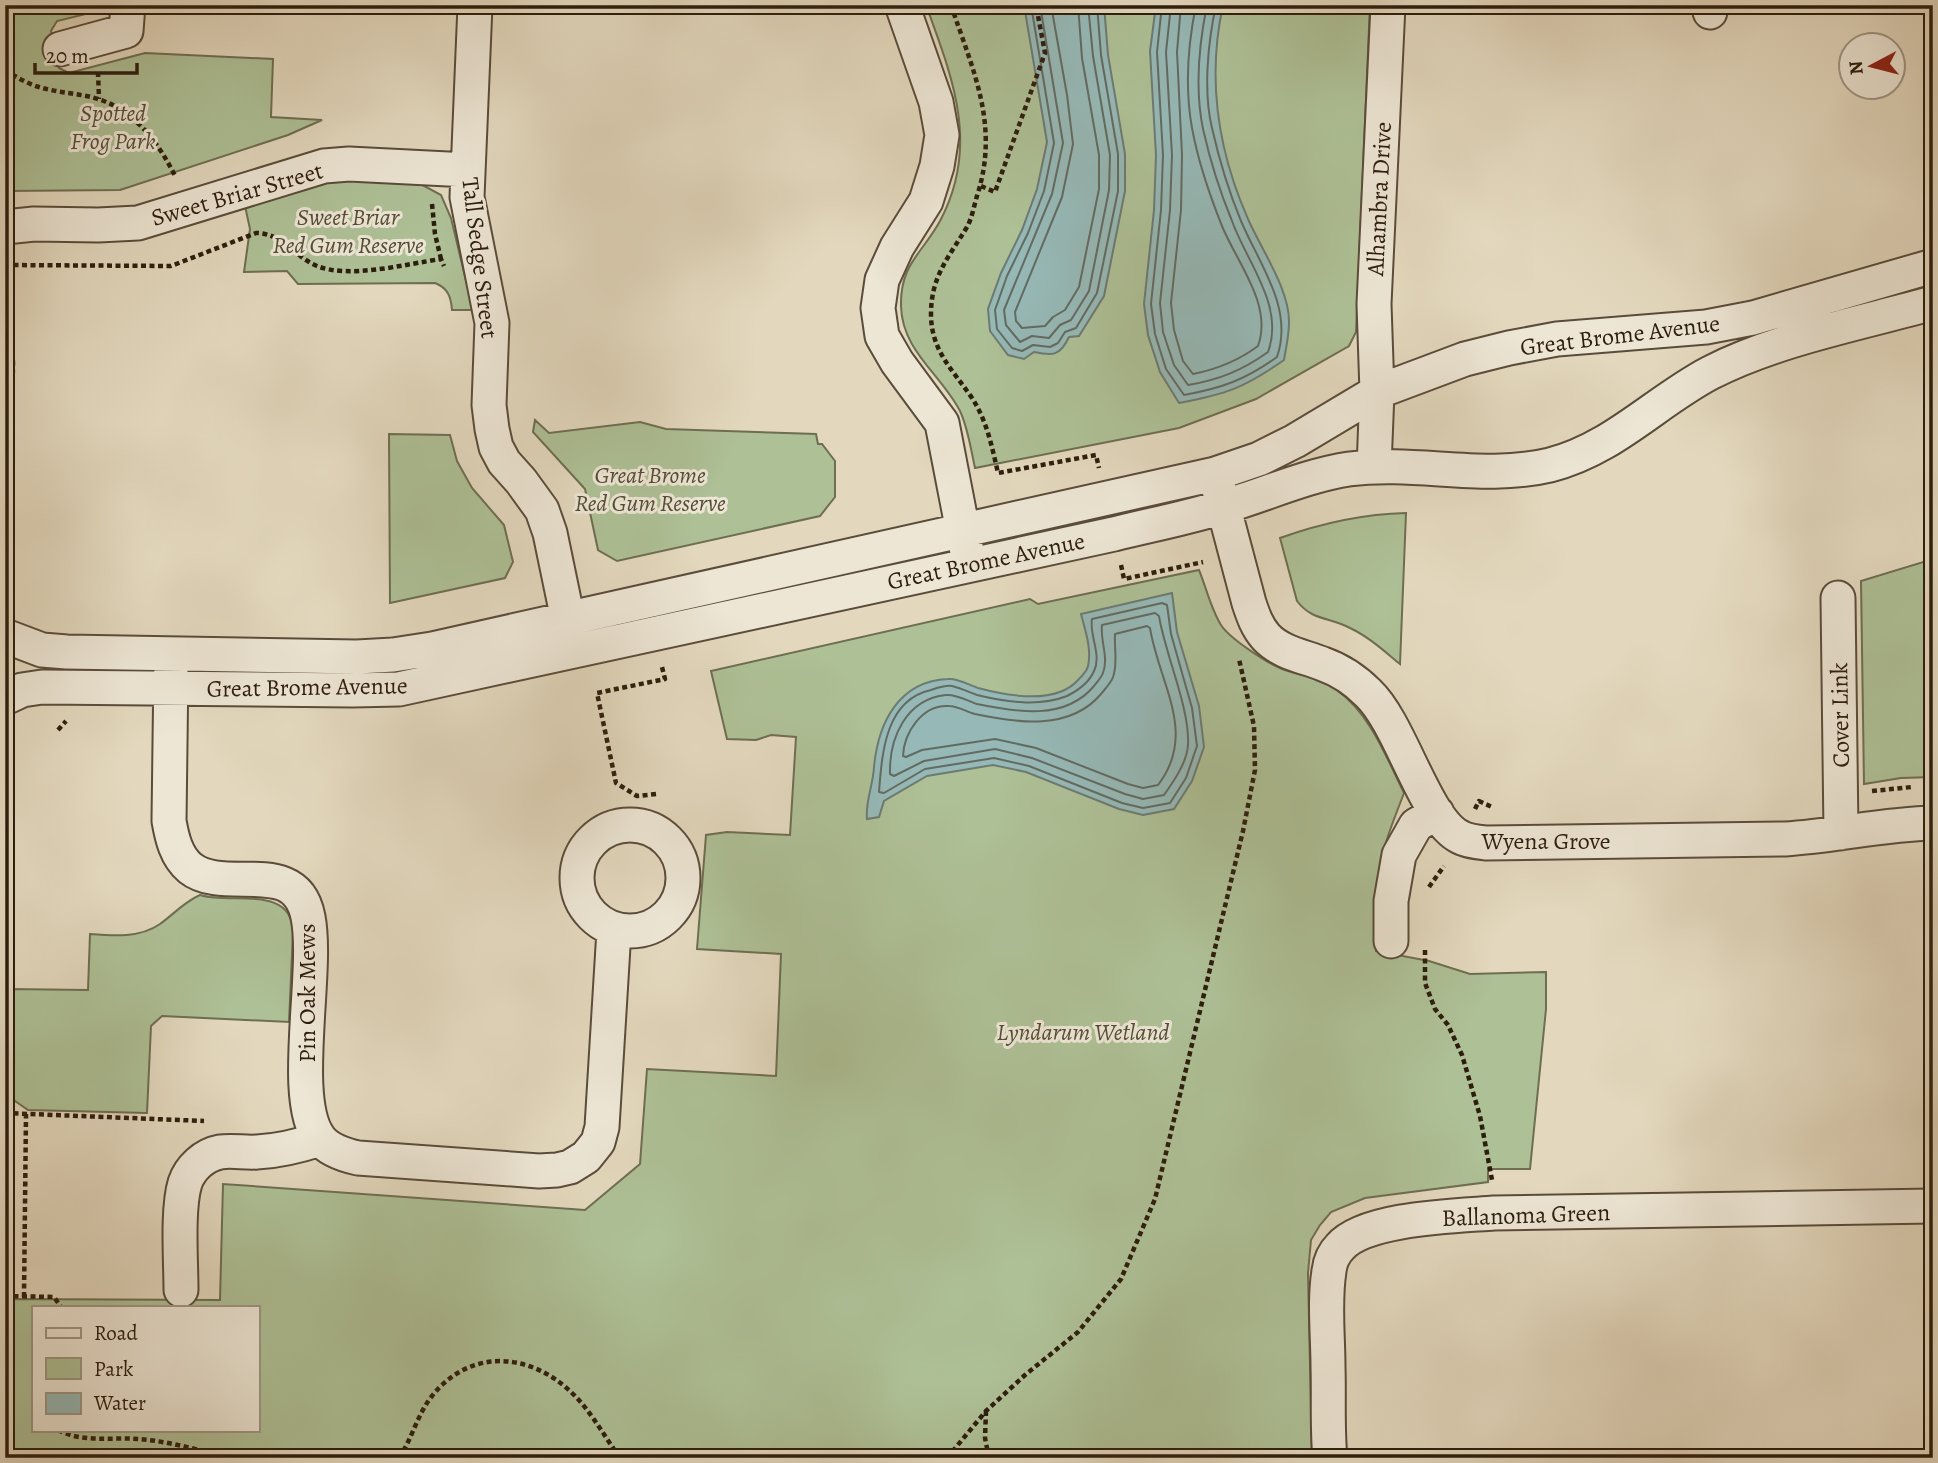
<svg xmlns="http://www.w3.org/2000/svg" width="1938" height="1463" font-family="Alegreya,serif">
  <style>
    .green { fill: #aec096; stroke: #6e6e52; stroke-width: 2; fill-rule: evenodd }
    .water { fill: #96b9b7; stroke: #6c7b73; stroke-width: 2 }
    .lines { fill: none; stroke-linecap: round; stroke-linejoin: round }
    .shore { stroke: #626b62; stroke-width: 2 }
    .minor-casing { stroke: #5a4c3a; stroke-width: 37 }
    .path { stroke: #2d1d0e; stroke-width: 4.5; stroke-dasharray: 5 3.5; stroke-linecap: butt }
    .minor { stroke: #ede6d5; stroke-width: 33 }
    .labels { text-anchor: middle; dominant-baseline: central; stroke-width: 6; stroke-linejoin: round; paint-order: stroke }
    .park-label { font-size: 24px; font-style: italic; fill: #544e37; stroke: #ede6d5 }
    .street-label { font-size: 24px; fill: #2d1d0e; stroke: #ede6d5 }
  </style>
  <rect width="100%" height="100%" fill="#e3d8be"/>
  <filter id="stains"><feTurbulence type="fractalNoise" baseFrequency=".00286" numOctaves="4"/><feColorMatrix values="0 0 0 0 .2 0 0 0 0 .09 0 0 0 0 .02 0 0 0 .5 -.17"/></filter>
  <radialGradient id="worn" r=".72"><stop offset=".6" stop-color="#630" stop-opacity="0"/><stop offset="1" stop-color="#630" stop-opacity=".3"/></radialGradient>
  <path class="green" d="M5 5H90L86 14 57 21 51 31 59 68 69 73 145 53 273 59 271 117 322 120 288 135 120 190 5 191Z
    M926 5H1370L1356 332 1349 346 1256 399 1179 428 975 468C971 450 968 428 960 411 941 374 902 351 901 306 900 264 922 254 940 221 980 146 953 79 926 5Z
    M347 178 417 182 441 195 451 218 473 310H452C451 297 448 288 435 283L298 284 287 271 244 272 250 229 245 206 307 185Z
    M535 420 549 433 640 422 666 429 816 434 818 444H822L835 461V497L820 516 617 561 598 550 585 489 533 432Z
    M389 434 450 435 457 461 472 488 504 525 513 562 505 578 390 603Z
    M1406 513 1400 664C1384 651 1369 637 1350 628 1330 617 1312 621 1297 601L1280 538C1322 523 1361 514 1406 513Z
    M1933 559V777L1901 778 1864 784 1861 581Z
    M1199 570C1206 587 1211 609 1221 625 1229 638 1267 663 1282 669 1301 676 1320 677 1337 690 1371 715 1386 757 1404 793 1395 817 1384 842 1380 868 1376 895 1376 924 1376 951L1429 961 1470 974 1546 972V1009L1530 1169H1488V1182L1365 1198 1331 1212 1320 1225 1311 1240 1308 1273 1312 1458H5V1299L220 1300 223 1184 585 1210 640 1164 647 1069 776 1076 781 954 697 949 706 835 727 832 790 835 796 737 771 735 756 740 727 739 711 671 1030 599 1038 604ZM33 1307H257V1430H33Z
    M200 895C231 905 292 884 293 932L289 1022 162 1016 151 1026 147 1113 28 1110 5 1094 9 989 88 990 90 934C114 936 140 938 160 924 174 914 184 902 200 895Z"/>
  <path class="water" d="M1024 5H1104L1108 55 1125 154V191L1104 296 1079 336 1069 337C1060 356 1053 356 1034 352L1024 359 1008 355 990 331 988 309 1001 273 1022 230 1037 189 1047 142Z
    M1156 5H1223C1207 78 1218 151 1248 219 1261 249 1290 290 1289 323 1289 335 1286 348 1284 360 1244 388 1227 394 1179 403L1160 372 1148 335 1144 304 1154 210 1156 155 1150 51Z
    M1172 593 1177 632 1199 706 1204 747 1192 781 1174 809 1143 815 1119 809 1026 772 993 765 927 776 884 801 879 817 867 819C865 802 873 786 874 767 878 724 898 681 948 679 958 678 969 685 978 688 1008 696 1057 705 1079 679 1083 675 1087 671 1088 666 1092 649 1085 630 1081 614Z"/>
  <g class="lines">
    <path class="shore" d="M1031 5 1054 143 1044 191 1028 233 1007 276 995 310 997 329 1012 348 1022 351 1033 345 1050 347 1058 343 1065 332 1076 328 1097 293 1118 191V154L1101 55 1097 5
      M1040 5 1063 143 1052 194 1004 310 1006 325 1020 342 1032 336 1049 338 1060 325 1071 320 1089 291 1109 190 1110 155 1093 56 1088 5
      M1051 5 1067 95 1073 144 1062 197 1015 312 1016 321 1022 328 1045 326 1053 317 1065 310 1079 287 1099 189V155L1082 58 1078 5
      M1162 5 1157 52 1163 155 1161 210 1151 304 1155 334 1166 369 1184 395C1222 388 1245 380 1277 357 1294 308 1259 264 1241 221 1229 192 1219 159 1212 128 1203 91 1208 42 1216 5
      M1171 5 1166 52 1172 155 1170 210 1160 303 1163 332 1174 365 1188 385C1219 380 1243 370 1268 352 1285 306 1247 263 1232 221 1220 192 1210 160 1203 129 1195 90 1199 44 1207 5
      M1181 5 1177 52 1182 155 1181 210 1171 303 1174 330 1183 361 1193 374C1218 369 1238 361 1258 346 1273 305 1237 263 1222 226 1210 196 1198 161 1192 128 1185 89 1188 44 1196 5
      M1162 603 1167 605 1171 634 1192 708 1197 746 1186 778 1170 803 1143 808 1122 803 1029 766 994 758 925 769 884 793 879 792C882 754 885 700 931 690 937 688 945 685 952 686 960 688 969 692 977 695 1006 702 1039 707 1067 696 1077 691 1089 683 1094 671 1102 655 1089 635 1092 619Z
      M1155 613 1159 616C1165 654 1190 708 1188 745 1187 762 1174 781 1164 795L1143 799 1125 794 1032 758 995 749 924 761 894 776 890 774C889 738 906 699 946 695 956 694 968 701 977 704 1016 712 1065 721 1094 686 1097 682 1101 678 1103 673 1109 658 1100 640 1102 625Z
      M1147 626 1150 628C1159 684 1198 733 1158 785L1143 788 1128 784 1036 748 995 739 922 750 906 757 903 756C904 733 922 704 949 706 958 706 967 712 975 714 1017 723 1070 731 1101 694 1105 689 1111 683 1113 677 1118 664 1114 647 1115 634Z"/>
    <g class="minor-casing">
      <path id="minor" d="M475 5 467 197 492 323 489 405 492 429 496 447 504 462 521 481 542 510 550 533 572 639
        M902 5 936 102 942 135 937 166 926 201 897 247 882 280 878 308 882 336 897 362 942 423 967 552
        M1710 12 1711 5
        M60 49 126 31 128 5
        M5 227 34 224 98 225 138 223 324 166 349 164 468 170
        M1374 467 1377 392 1374 304 1388 5
        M1218 486 1249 603C1253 615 1257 627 1266 637 1281 653 1303 656 1323 664 1340 670 1356 681 1368 693 1401 724 1425 820 1460 837 1467 841 1477 842 1486 843L1785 839C1835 836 1883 824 1933 823
        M1838 598 1841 833
        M5 636 42 650 67 652 357 657 393 655 432 649 1215 474 1259 459 1295 441 1377 392 1465 359 1509 348 1557 339 1706 327 1753 318 1933 266
        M171 666 169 821C172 838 176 856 190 868 225 896 296 854 308 917 319 972 289 1100 320 1139 329 1150 344 1155 358 1158L539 1171 557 1170 570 1167 586 1157 598 1142 602 1127 614 930
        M5 698 22 690 42 687 353 690 399 689 1114 534C1150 525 1187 518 1222 507 1265 495 1304 476 1349 469 1417 460 1483 481 1550 465 1613 449 1655 402 1710 373 1776 339 1861 323 1933 303
        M577 878a53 53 0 1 1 106 0a53 53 0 1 1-106 0Z
        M1391 941V901L1399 855 1416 825 1437 813
        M181 1290C181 1262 177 1209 185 1183 190 1168 204 1155 220 1152 232 1150 245 1153 257 1152 279 1151 299 1146 320 1139
        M1330 1458C1327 1428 1329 1397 1328 1367 1328 1335 1324 1302 1329 1271 1330 1262 1334 1253 1340 1247 1365 1218 1456 1216 1494 1213L1933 1206"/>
    </g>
    <path class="path" d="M951 5C973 71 1000 125 977 196 974 206 972 218 967 227 949 257 931 276 931 314 931 351 953 370 972 398 987 421 992 447 998 473L1096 455 1099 468
      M5 70C16 77 28 84 39 87 58 93 79 93 98 99 136 111 160 145 176 178
      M98 72 99 99
      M981 186 995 192 1045 53 1036 5
      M432 204 435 234 441 259
      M5 265 171 266 256 233C282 233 295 257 317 266 350 279 406 264 441 259L444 266
      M5 276 13 362 10 579 5 580
      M1121 565 1124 579 1203 562
      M58 730 66 721
      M5 769 7 767
      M1872 791 1912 787
      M656 794 637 796 616 783 597 693 665 679 662 667
      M1475 809 1479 801 1494 808
      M1429 887 1444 866
      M1425 950V983L1435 1009 1448 1025 1462 1055 1480 1116 1492 1180
      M5 1113 204 1121
      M5 1296 54 1297 61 1307
      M24 1297 26 1114
      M986 1411 985 1438 989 1458
      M58 1430C82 1443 111 1437 138 1439 168 1441 199 1450 228 1458
      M399 1458C412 1439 417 1415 432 1396 470 1348 530 1352 572 1393 591 1411 604 1436 620 1458
      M947 1458 986 1411 1025 1375 1078 1332 1121 1279 1155 1199 1243 831 1255 770 1254 726 1239 659"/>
    <use href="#minor" class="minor"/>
  </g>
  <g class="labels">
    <g class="park-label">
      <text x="113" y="113">Spotted<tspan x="113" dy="28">Frog Park</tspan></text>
      <text x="348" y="217">Sweet Briar<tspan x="348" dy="28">Red Gum Reserve</tspan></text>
      <text x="650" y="475">Great Brome<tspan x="650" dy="28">Red Gum Reserve</tspan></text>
      <text x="1083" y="1032">Lyndarum Wetland</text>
    </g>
    <g class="street-label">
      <text transform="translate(237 194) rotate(-16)">Sweet Briar Street</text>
      <text transform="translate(1379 199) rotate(-87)">Alhambra Drive</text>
      <text transform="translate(480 258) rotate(83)">Tall Sedge Street</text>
      <text transform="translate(1620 335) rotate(-7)">Great Brome Avenue</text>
      <text transform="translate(986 561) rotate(-12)">Great Brome Avenue</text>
      <text transform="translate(307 687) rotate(-1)">Great Brome Avenue</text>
      <text transform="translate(1840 715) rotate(-91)">Cover Link</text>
      <text x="1546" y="841">Wyena Grove</text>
      <text transform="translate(307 993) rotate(-90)">Pin Oak Mews</text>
      <text transform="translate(1526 1215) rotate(-2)">Ballanoma Green</text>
    </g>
  </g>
  <rect width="1938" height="1463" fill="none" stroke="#e3d8be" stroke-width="28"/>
  <rect x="7" y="7" width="1924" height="1449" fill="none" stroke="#2d1d0e" stroke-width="3.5"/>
  <rect x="14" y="14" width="1910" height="1435" fill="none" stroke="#2d1d0e" stroke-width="2"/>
  <rect x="32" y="1306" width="228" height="126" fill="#ede6d5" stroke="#a09685" stroke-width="2"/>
  <rect x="46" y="1328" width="35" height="10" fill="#ede6d5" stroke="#a09685" stroke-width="2"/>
  <text x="94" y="1340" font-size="21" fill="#2d1d0e">Road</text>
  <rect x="46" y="1358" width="35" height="21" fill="#aec096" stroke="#a09685" stroke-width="2"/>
  <text x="94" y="1376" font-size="21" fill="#2d1d0e">Park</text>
  <rect x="46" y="1393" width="35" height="21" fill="#96b9b7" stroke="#a09685" stroke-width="2"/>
  <text x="94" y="1410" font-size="21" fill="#2d1d0e">Water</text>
  <g transform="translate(1872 66) rotate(263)"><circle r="33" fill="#ede6d5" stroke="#a09685" stroke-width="2"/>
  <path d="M0-5L12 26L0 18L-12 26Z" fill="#8f2418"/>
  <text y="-10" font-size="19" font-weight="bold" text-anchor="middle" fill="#2d1d0e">N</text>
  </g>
  <path d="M35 63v10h102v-10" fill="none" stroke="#2d1d0e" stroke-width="3.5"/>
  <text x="46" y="63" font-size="21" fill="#2d1d0e" stroke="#ede6d5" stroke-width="5" paint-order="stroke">20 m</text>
  <rect width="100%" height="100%" filter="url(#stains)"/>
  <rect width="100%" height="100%" fill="url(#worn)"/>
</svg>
